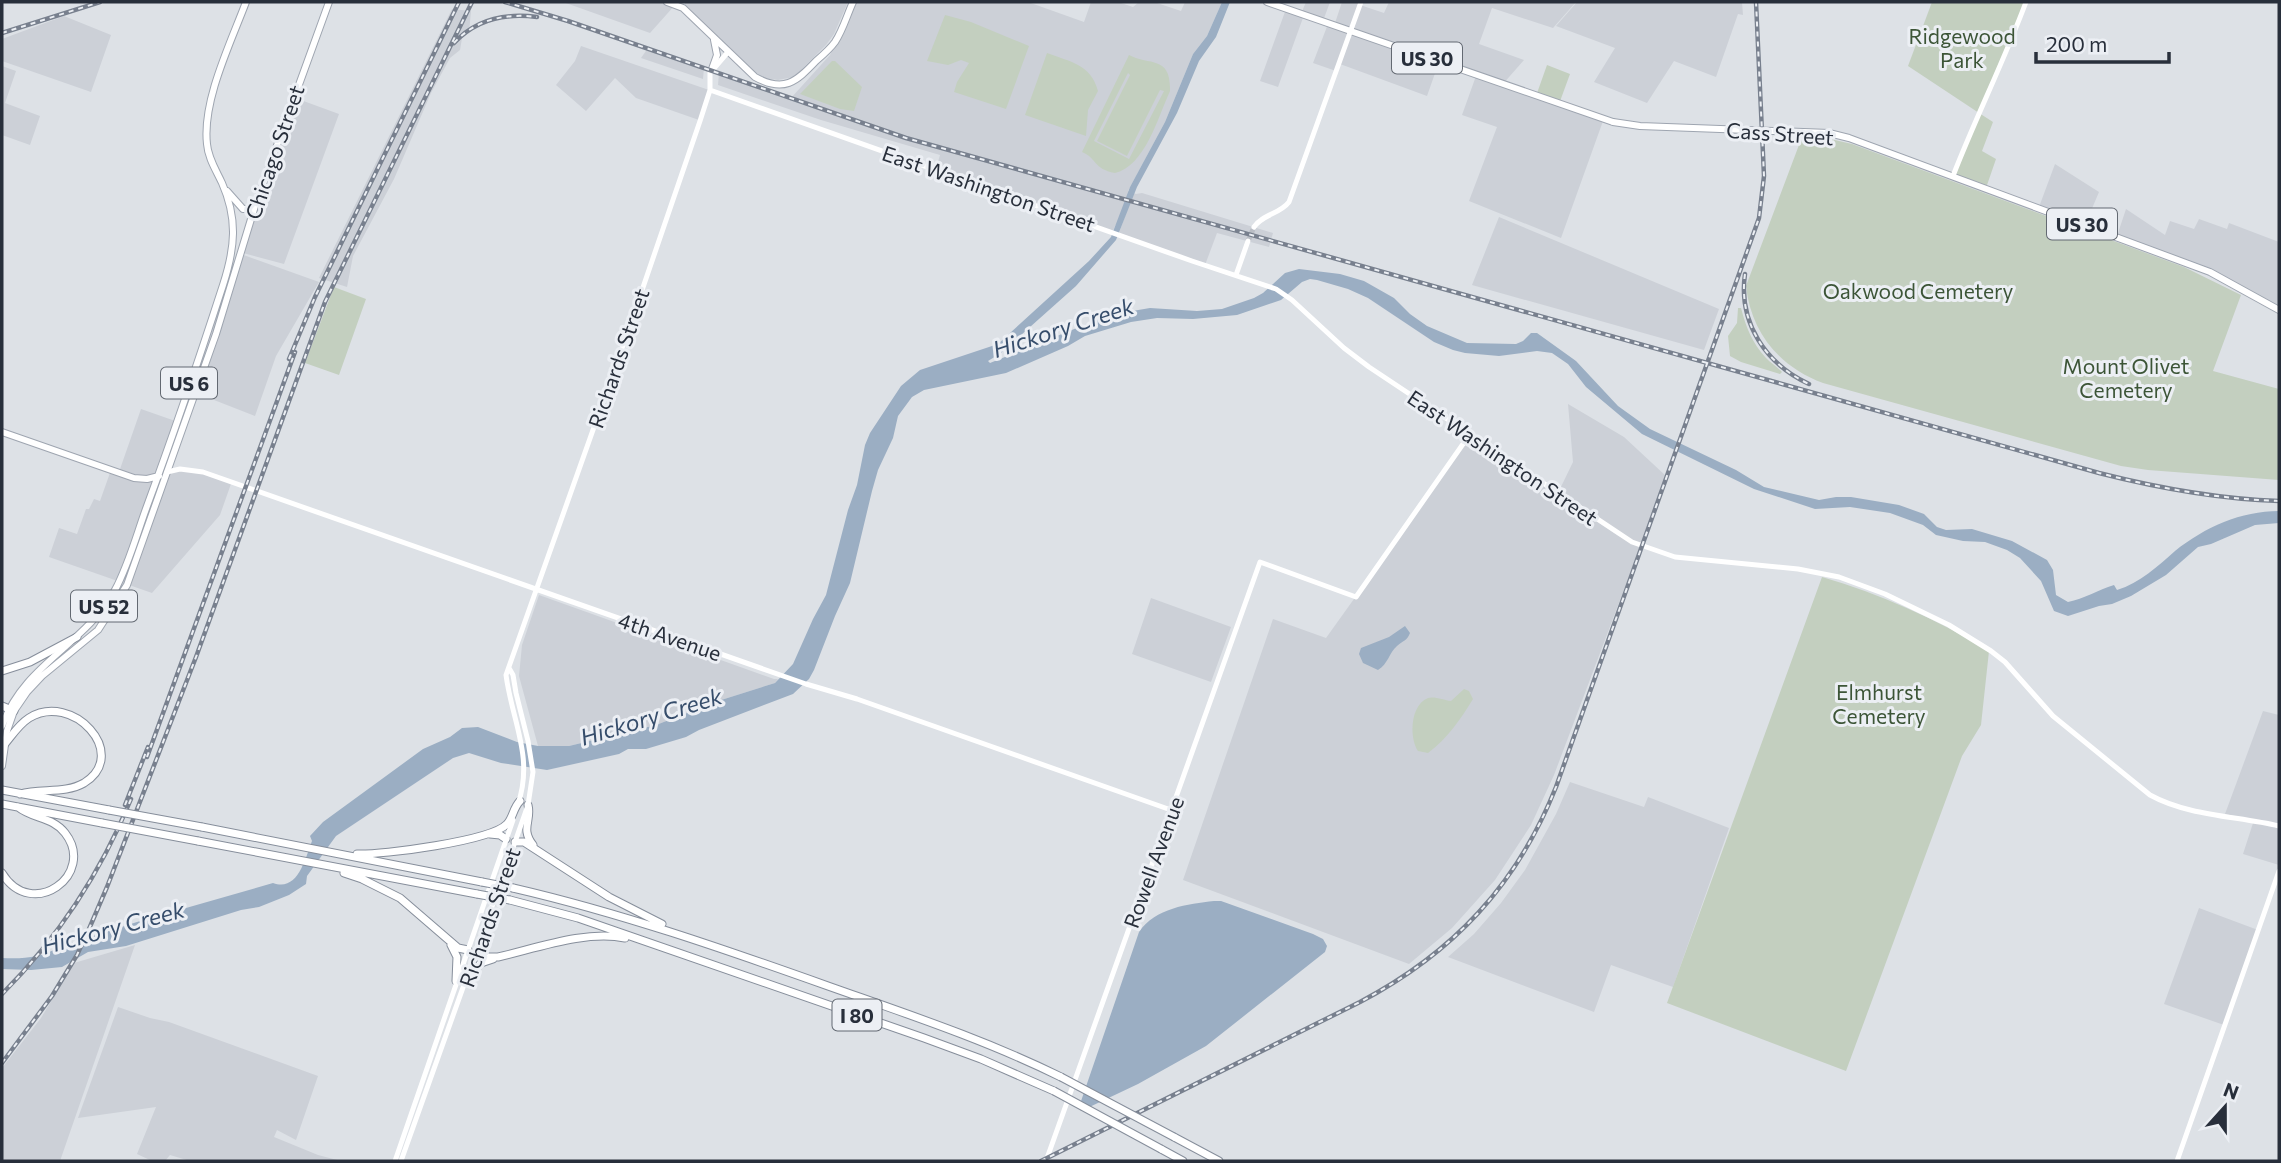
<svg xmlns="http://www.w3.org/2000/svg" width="2281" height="1163" font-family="Commissioner,sans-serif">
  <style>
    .built { fill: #ccd0d7 }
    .green { fill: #c3cfbf; fill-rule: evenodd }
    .water { fill: #9baec3 }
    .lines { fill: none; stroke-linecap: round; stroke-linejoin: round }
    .secondary-tunnel { stroke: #b9bdc4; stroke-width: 5; stroke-dasharray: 5 2.5; stroke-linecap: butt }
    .primary-casing { stroke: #9ea5b0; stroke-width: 8 }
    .highway-casing { stroke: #868e9b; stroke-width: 9 }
    .secondary { stroke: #fff; stroke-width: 5 }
    .primary { stroke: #fff; stroke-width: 6 }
    .highway { stroke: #fff; stroke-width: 7 }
    .rail-casing { stroke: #78808e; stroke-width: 4.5 }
    .rail { stroke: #eceff4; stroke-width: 2; stroke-dasharray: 5; stroke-linecap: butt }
    .primary-bridge-casing { stroke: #9ea5b0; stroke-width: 8; stroke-linecap: butt }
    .highway-bridge-casing { stroke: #868e9b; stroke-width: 9; stroke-linecap: butt }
    .primary-bridge { stroke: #fff; stroke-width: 6 }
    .highway-bridge { stroke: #fff; stroke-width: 7 }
    .labels { text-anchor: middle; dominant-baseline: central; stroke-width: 6; stroke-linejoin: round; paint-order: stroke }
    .shield { fill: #eceff4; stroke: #636972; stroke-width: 2 }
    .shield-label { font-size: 19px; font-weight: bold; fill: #282f3b }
    .park-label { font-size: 21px; fill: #3c5537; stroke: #eceff4 }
    .street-label { font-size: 21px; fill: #282f3b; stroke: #eceff4 }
    .water-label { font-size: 23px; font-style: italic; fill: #364d6b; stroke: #eceff4 }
  </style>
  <rect width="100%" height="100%" fill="#dde1e6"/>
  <path class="built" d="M563 2H665L675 5 650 33Z
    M685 2H848L834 34 826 45 794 77 778 80 765 78 753 71 685 5Z
    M856 2H1028L1084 22 1091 2H1118L1133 7 1139 2H1154L1181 11 1185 2H1222L1207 36 1193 54 1165 122 1128 191 1136 194 1142 193 1273 233 1269 247 1217 233 1205 265 1119 233 1128 208 1115 226 1113 231 936 169 940 155 821 120 718 85 719 73 791 98 830 55Z
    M1306 2H1330L1323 21 1304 15 1278 87 1260 81 1286 9 1301 14Z
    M1342 2H1361L1360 5 1384 13 1389 2H1576L1553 28 1492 8 1479 44 1524 60 1502 85 1603 121 1561 238 1469 201 1497 127 1462 115 1476 76 1439 62 1427 96 1340 64 1336 71 1313 63 1328 24 1334 26Z
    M1577 2H1742L1743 15 1738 14 1716 77 1674 61 1647 103 1594 82 1615 48 1556 26Z
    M452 9 471 11 469 33 462 38 460 50 450 58 431 93 394 179 353 256 347 287 319 278Z
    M64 16 111 35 91 92 2 61V39Z
    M581 46 709 90 699 120 636 98 615 78 586 111 556 85 575 61Z
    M648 48 704 67 703 79 641 58Z
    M2 66 16 71 5 103 40 116 30 145 2 135Z
    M298 99 339 114 284 264 243 253Z
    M2055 164 2099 192 2085 225 2039 207Z
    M2126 209 2165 235 2170 221 2194 229 2199 219 2227 229 2229 223 2279 242V309L2210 271 2117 236Z
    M1499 217 1719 309 1704 350 1472 285Z
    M238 253 319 282 276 356 255 416 191 391Z
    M1568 404 1624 437 1666 476 1641 545 1632 541 1558 493 1573 462Z
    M141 409 181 423 164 472 180 468 232 481 220 515 152 593 49 557 59 528 77 534 86 509H89L94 499 100 501 111 470 119 472Z
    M1470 437 1617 535 1640 547 1554 775 1531 825 1495 880 1452 928 1409 964 1183 880 1273 619 1326 638Z
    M539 595 774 679H778L775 683 718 701 656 725 569 746H538L519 676 522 645Z
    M1151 598 1231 627 1211 682 1132 654Z
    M2263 711 2279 715V865L2243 854 2254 820 2225 814Z
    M1570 782 1644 807 1648 797 1729 828 1673 987 1611 965 1594 1012 1448 957 1474 934 1501 903 1525 870 1556 814Z
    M2199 908 2258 930 2224 1025 2164 1004Z
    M135 945 60 1161H2V1068L41 1018 74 963Z
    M118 1007 150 1018 169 1022 318 1076 296 1140 277 1130 274 1137 318 1155 341 1161H190L170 1155 165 1161H152L137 1154 156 1107 78 1118Z"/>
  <path class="green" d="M1932 2H2025L1979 113 1908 66Z
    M945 15 971 22 1029 46 1006 109 954 92 957 82 969 63 961 60 948 65 927 61Z
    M1047 53C1070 62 1091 64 1098 91L1088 110 1086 136 1025 115Z
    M1129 55C1150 66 1171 55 1170 91 1158 117 1145 166 1115 173 1093 169 1097 158 1082 152ZM1128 73 1130 75 1097 141 1127 156 1160 90 1164 91 1129 159 1094 141Z
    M832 61H835L862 87 854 111 840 109 800 94Z
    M1547 65 1570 74 1559 104 1536 96Z
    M1979 113 1993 122 1982 151 1996 159 1986 188 1953 176Z
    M1802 137 1826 138 1852 144 2184 267 2241 295 2213 371 2279 389V480L2148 470 2121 466 1823 383C1780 367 1751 333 1746 286Z
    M334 287 366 299 339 375 305 363Z
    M1738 308H1741C1746 327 1752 343 1766 358 1771 363 1777 367 1782 372L1780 374 1741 362 1730 356 1728 336 1737 323Z
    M1822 577C1881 594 1936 619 1989 651L1981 725 1962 756 1846 1071 1667 1003Z
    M1464 689 1469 691 1473 699C1460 720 1448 738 1428 753L1418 751C1409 738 1410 705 1428 698 1434 696 1444 700 1451 701Z"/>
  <path class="water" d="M1222 2H1230L1216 37 1199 61 1177 113 1137 187 1116 240 1076 286 1001 353 988 361 990 363 1109 315 1150 308 1197 311 1222 309 1254 298 1263 293 1285 273 1299 269 1340 274 1364 281 1394 298 1410 314 1427 326 1467 343 1516 344 1523 341 1531 333H1537L1576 361 1618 406 1650 429 1736 470 1764 487 1819 500 1836 497H1851L1899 505 1924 514 1937 527 1946 530 1972 529 2012 541 2047 560 2053 570 2056 595 2068 602C2084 599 2098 590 2114 585L2117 590C2140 583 2158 566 2175 551 2205 527 2241 511 2279 511V523L2255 525 2211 544 2198 547 2166 575 2131 596 2112 604 2099 606 2068 616 2054 611 2041 581 2020 558 2007 550 1985 542 1963 541 1936 535 1923 525 1890 513 1850 507 1815 509 1754 489 1642 434 1586 387 1568 364 1552 353 1537 351 1499 356 1465 353 1453 350 1434 342 1368 298 1348 289 1317 280 1310 279 1302 282 1281 300 1237 315 1193 319 1157 318 1131 322 1085 336 1068 346 1006 373 924 390 912 397 898 416 893 438 878 470 872 491 850 583 835 616 814 670 809 679 793 694 699 730 686 737 646 749H628L619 754 547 770 501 763 469 753 453 758 336 836 307 876 306 884 289 895 259 907 241 910 126 946 88 952 62 967 31 970 2 969V958C22 959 42 958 59 947L137 922 273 883C298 892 305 859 312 841L310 836 323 822 423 749 450 737 462 728 478 727 517 742 538 746H569L656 725 718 701 775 683 793 664 813 619 826 595 848 510 857 485 865 445 870 433 901 386 920 370 998 344 1089 261 1111 237 1130 187 1165 122 1193 54 1207 36Z
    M1405 626 1410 633C1407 641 1404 640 1397 646 1389 653 1388 664 1378 670L1363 663 1359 654 1361 648 1389 637Z
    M1214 901H1221L1313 934 1323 939 1327 946 1325 952 1206 1046 1138 1084 1081 1111 1079 1107 1139 932C1155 908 1188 904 1214 901Z"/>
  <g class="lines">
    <path class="secondary-tunnel" d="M1248 241 1254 227"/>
    <g class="primary-casing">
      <path id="primary" d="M667 2 683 8 755 77C784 93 796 82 816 61 823 55 830 49 835 42 843 30 847 15 853 2
        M1267 2 1613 122
        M712 69 717 55 714 40
        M1829 133 1849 138 2210 272 2279 310
        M227 191 243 209H250L255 206
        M2 432 134 478 147 479 159 476
        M2 726C24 664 85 645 115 590 129 564 137 533 147 506 174 433 199 359 223 285 235 248 238 219 222 183 216 170 208 158 207 144 202 101 231 42 246 2
        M2 766 7 731 14 711 27 692 42 676 98 630 127 585 216 334 255 206 329 2"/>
    </g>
    <g class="highway-casing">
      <path id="highway" d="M2 671 30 662 77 637
        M2 706 14 711
        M3 746C11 737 18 725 29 718 72 691 131 754 84 783 65 794 41 788 20 794
        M2 790 109 810
        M2 804 102 823
        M528 805C532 821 520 828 533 845
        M202 827 482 882
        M490 834 500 835 506 839
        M198 841 477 894
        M515 842H524L609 897 662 924
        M357 854C382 855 491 841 507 824 513 818 513 808 520 801
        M2 873C32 922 97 874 65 833 53 817 33 819 18 807
        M344 873 362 879 400 898 458 948 468 950
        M513 888C621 913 724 949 828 986 907 1014 986 1040 1061 1077
        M510 900 578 918 924 1038 981 1059 1054 1091
        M451 945 457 957 456 981
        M477 952 488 957H498C537 948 586 930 625 938
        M467 979 481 963 493 959
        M1174 1137 1219 1161
        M1161 1149 1183 1161"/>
    </g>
    <path class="secondary" d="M710 90 1192 261 1276 289 1292 300 1344 348 1369 367 1632 542 1675 557 1798 569 1839 577 1885 594 1949 625 1991 651 2005 662 2053 716 2150 795C2188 816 2237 816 2279 826
      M1953 176C1976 117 2004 61 2026 2
      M1254 227C1263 214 1280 214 1289 202L1361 2
      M1236 275 1248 241
      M167 472 180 469 203 472 806 684 857 699 1171 810
      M518 804C534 757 512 721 506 675L626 337 700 121 710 90V73L728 52
      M395 1161 513 820
      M401 1161 515 842 528 805 533 772 528 741 516 693 513 675 509 668
      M1046 1161 1260 562 1356 597 1470 434
      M2177 1161 2279 871"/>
    <use href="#primary" class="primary"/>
    <use href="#highway" class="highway"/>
    <g class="rail-casing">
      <path id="rail" d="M505 2 568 21 906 138 2099 473C2158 488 2218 499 2279 501
        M2 33 100 2
        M454 43C476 19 506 13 537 17
        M1745 274C1738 323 1766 364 1809 384
        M289 359 315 297 459 2
        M147 757 295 352
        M125 805 148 747
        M2 994C58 938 101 872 131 799
        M2 1063 52 996 77 955 89 929 107 887 196 657 325 302 472 2
        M1041 1161 1360 1002C1453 953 1517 885 1556 787L1759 218 1764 176 1756 2"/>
    </g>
    <use href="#rail" class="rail"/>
    <g class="primary-bridge-casing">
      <path id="primary-bridge" d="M1613 122 1640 126 1829 133"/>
    </g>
    <g class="highway-bridge-casing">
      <path id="highway-bridge" d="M109 810 202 827
        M102 823 198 841
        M482 882 513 888
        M477 894 510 900
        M1061 1077 1174 1137
        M1054 1091 1161 1149"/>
    </g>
    <use href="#primary-bridge" class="primary-bridge"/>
    <use href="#highway-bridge" class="highway-bridge"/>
  </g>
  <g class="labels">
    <g class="shield">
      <rect x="1392" y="42.5" width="70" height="31" rx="5"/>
      <rect x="2047" y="208.5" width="70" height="31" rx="5"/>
      <rect x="161" y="367.5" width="56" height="31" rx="5"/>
      <rect x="71" y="590.5" width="66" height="31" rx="5"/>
      <rect x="832.5" y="999.5" width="49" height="31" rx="5"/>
    </g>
    <g class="shield-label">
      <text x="1427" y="58">US 30</text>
      <text x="2082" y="224">US 30</text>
      <text x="189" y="383">US 6</text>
      <text x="104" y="606">US 52</text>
      <text x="857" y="1015">I 80</text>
    </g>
    <g class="park-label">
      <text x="1962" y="35">Ridgewood<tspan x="1962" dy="24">Park</tspan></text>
      <text x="1918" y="290">Oakwood Cemetery</text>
      <text x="2126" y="365">Mount Olivet<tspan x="2126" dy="24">Cemetery</tspan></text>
      <text x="1879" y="691">Elmhurst<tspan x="1879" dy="24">Cemetery</tspan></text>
    </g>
    <g class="street-label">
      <text transform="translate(1780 133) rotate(4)">Cass Street</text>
      <text transform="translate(274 152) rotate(-71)">Chicago Street</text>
      <text transform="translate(989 188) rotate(19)">East Washington Street</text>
      <text transform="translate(618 358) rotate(-71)">Richards Street</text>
      <text transform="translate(1503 457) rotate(34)">East Washington Street</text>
      <text transform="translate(670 636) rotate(19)">4th Avenue</text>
      <text transform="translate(1153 862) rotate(-70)">Rowell Avenue</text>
      <text transform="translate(489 917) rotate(-71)">Richards Street</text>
    </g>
    <g class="water-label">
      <text transform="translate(1063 327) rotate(-18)">Hickory Creek</text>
      <text transform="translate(651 716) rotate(-17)">Hickory Creek</text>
      <text transform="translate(113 927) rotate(-15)">Hickory Creek</text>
    </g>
  </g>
  <rect width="2281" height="1163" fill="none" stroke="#282f3b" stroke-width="7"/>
  <g transform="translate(2225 1107) rotate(21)" stroke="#eceff4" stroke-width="5" paint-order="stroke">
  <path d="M0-5L12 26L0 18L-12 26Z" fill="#282f3b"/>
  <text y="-10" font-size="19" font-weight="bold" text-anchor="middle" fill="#282f3b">N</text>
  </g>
  <path d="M2036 52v10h133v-10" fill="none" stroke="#282f3b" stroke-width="3.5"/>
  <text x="2046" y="52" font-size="21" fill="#282f3b" stroke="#eceff4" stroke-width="5" paint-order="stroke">200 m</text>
</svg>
